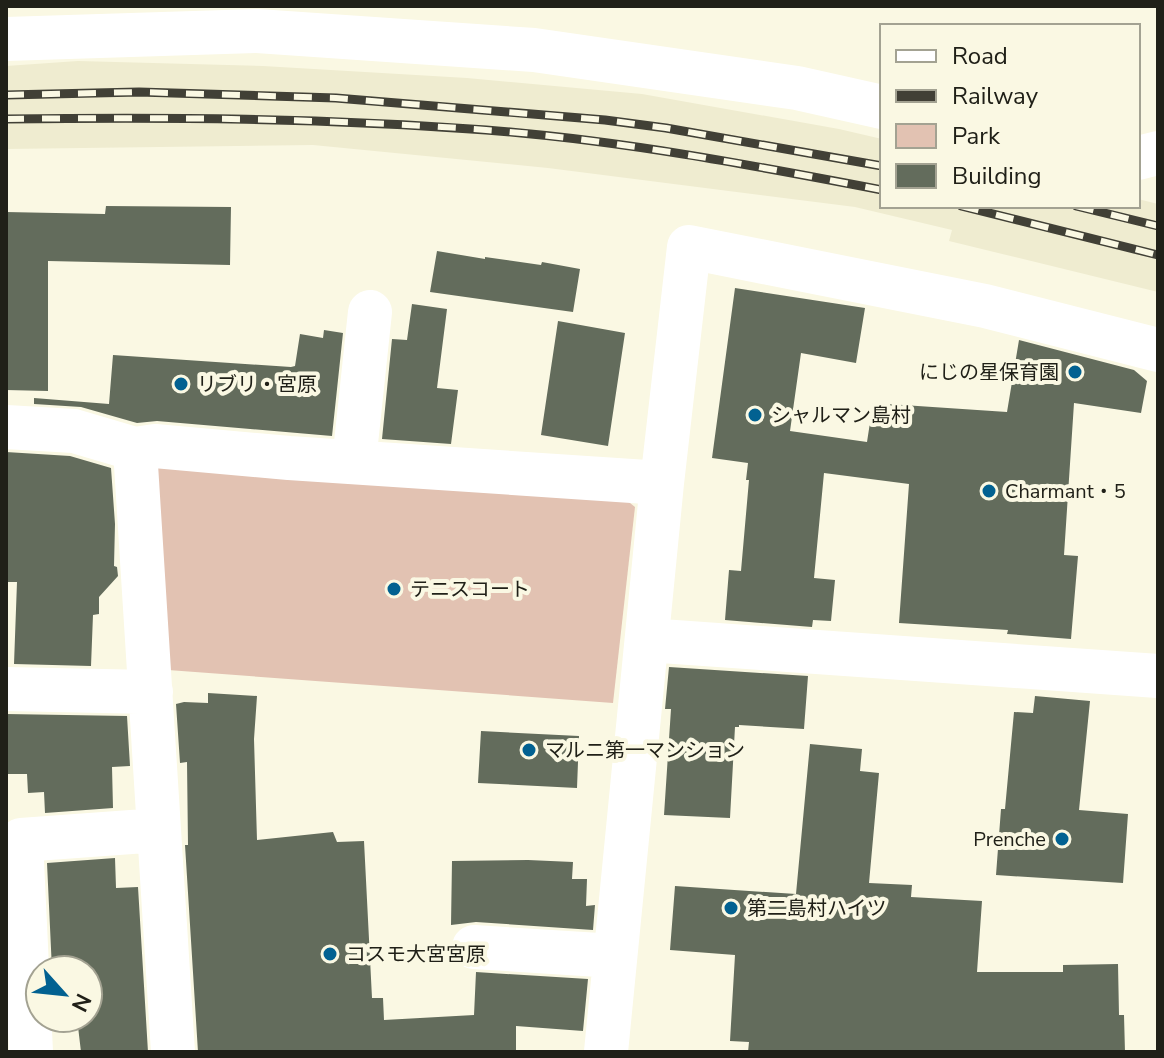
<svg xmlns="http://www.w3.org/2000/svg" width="1164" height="1058" font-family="'Nunito Sans','Noto Sans JP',sans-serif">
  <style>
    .built { fill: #efecd0 }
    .green { fill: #e2c2b2 }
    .building { fill: #636c5c }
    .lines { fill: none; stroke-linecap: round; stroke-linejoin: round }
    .minor { stroke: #fff; stroke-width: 44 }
    .rail-casing { stroke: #414036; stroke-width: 9 }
    .rail { stroke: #faf8e3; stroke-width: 6; stroke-dasharray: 18; stroke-linecap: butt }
    .poi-dot { fill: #026191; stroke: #faf8e3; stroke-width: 3 }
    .labels { text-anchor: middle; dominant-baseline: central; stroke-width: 8; stroke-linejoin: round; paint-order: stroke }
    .poi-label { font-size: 20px; fill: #202018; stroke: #faf8e3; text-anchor: start }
  </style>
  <rect width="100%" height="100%" fill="#faf8e3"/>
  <path class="built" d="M78 61 263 66 467 78 642 94 839 129 882 139V206H1138V199L1158 204V292L949 241 952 230 855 207 548 168 313 145 6 149V66Z"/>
  <path class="green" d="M162 463 625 499 635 507 613 703 168 670 154 471Z"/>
  <path class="building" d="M106 206 231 207 230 265 48 261V391L6 390V212L105 214Z
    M437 251 485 259V257L541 265 542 262 580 269 573 312 430 292Z
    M735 288 865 308 856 363 801 353 790 431 867 442 873 403 1007 412 1019 340 1134 370 1147 381 1141 413 1074 403 1064 555 1078 556 1071 639 1007 634 1008 630 899 623 909 484 824 473 814 578 835 580 831 621 813 620 812 627 725 620 729 570 741 571 749 480H746L748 463 712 458Z
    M412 304 447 309 437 388 458 390 451 444 382 439 392 339 407 340Z
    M558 321 625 333 608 446 541 435Z
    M324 330 343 333 332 436 157 421 137 423 81 407 34 404V398L109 404 113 355 291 367 295 366 300 334 323 338Z
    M6 452 70 456 111 468 115 524 114 566 117 567 118 576 99 597V614L93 615 91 666 14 664 17 582H6Z
    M669 667 808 676 804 729 739 725V727H735L730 818 664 815 671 709H665Z
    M208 693 257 696 254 739 257 840 333 832 337 842 364 841 372 998H383L384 1020 474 1015 476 972 588 979 583 1031 516 1026V1052H198L185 845H188L187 762 180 763 176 704 184 702 208 703Z
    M1035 696 1090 701 1079 810 1128 814 1123 883 996 875 1001 809H1005L1014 712 1033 713Z
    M6 714 127 716 130 766 112 767 113 808 45 813 44 792 28 793 27 774H6Z
    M481 731 579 736 577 788 478 783Z
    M810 744 862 749 860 771 879 773 869 883 912 885 911 897 982 901 977 972H1063V965L1118 964 1119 1015H1124L1125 1052H748L749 1042 730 1041 735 955 670 950 675 886 796 894Z
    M115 858 116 888 138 887 148 1052H81L77 1018H88V970H52L47 863Z
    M528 860 573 862 572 879H587L586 906 595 905 593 930 476 922 451 925 452 861Z"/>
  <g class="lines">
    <path class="minor" d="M6 39 257 31 534 50 797 88 882 107
      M1138 158 1158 153
      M6 427 74 431 135 449 155 446 289 458 662 483
      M135 449 173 1052
      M354 462 370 312
      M647 640 1158 676
      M6 689 151 692
      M474 947 615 956
      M31 1052 21 840 159 830
      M606 1052 662 483 689 247 985 306 1158 350"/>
    <g class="rail-casing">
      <path id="rail" d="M6 95 139 92 336 98 605 120 666 128 882 166
        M6 119C166 117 326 118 486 130 619 140 751 165 882 190
        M961 206 1158 255
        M1076 206 1158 226"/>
    </g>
    <use href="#rail" class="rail"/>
  </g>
  <g class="poi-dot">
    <circle cx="1075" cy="372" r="8"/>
    <circle cx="181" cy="384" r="8"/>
    <circle cx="755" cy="415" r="8"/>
    <circle cx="989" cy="491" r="8"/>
    <circle cx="394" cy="589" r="8"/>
    <circle cx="529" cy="750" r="8"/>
    <circle cx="1062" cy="839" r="8"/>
    <circle cx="731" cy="908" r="8"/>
    <circle cx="330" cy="954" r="8"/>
  </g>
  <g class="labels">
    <g class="poi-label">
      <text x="1059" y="372" text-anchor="end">にじの星保育園</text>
      <text x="197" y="384">リブリ・宮原</text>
      <text x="771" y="415">シャルマン島村</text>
      <text x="1005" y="491">Charmant・5</text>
      <text x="410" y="589">テニスコート</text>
      <text x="545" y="750">マルニ第一マンション</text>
      <text x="1046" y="839" text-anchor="end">Prenche</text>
      <text x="747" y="908">第二島村ハイツ</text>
      <text x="346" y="954">コスモ大宮宮原</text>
    </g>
  </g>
  <rect width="1164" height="1058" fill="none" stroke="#202018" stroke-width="16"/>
  <rect x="880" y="24" width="260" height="184" fill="#faf8e3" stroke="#a3a292" stroke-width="2"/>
  <rect x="896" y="50" width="40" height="12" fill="#ffffff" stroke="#a3a292" stroke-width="2"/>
  <text x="952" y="64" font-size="24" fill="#202018">Road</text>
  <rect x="896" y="90" width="40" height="12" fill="#414036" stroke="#a3a292" stroke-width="2"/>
  <text x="952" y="104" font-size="24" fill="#202018">Railway</text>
  <rect x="896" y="124" width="40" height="24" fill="#e2c2b2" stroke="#a3a292" stroke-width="2"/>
  <text x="952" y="144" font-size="24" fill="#202018">Park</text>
  <rect x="896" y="164" width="40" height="24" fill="#636c5c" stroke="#a3a292" stroke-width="2"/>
  <text x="952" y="184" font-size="24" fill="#202018">Building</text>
  <g transform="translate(64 994) rotate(117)"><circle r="38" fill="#faf8e3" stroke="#a3a292" stroke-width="2"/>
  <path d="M0-6L14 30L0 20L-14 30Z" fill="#026191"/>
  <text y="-12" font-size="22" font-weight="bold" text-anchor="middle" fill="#202018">N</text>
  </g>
</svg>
